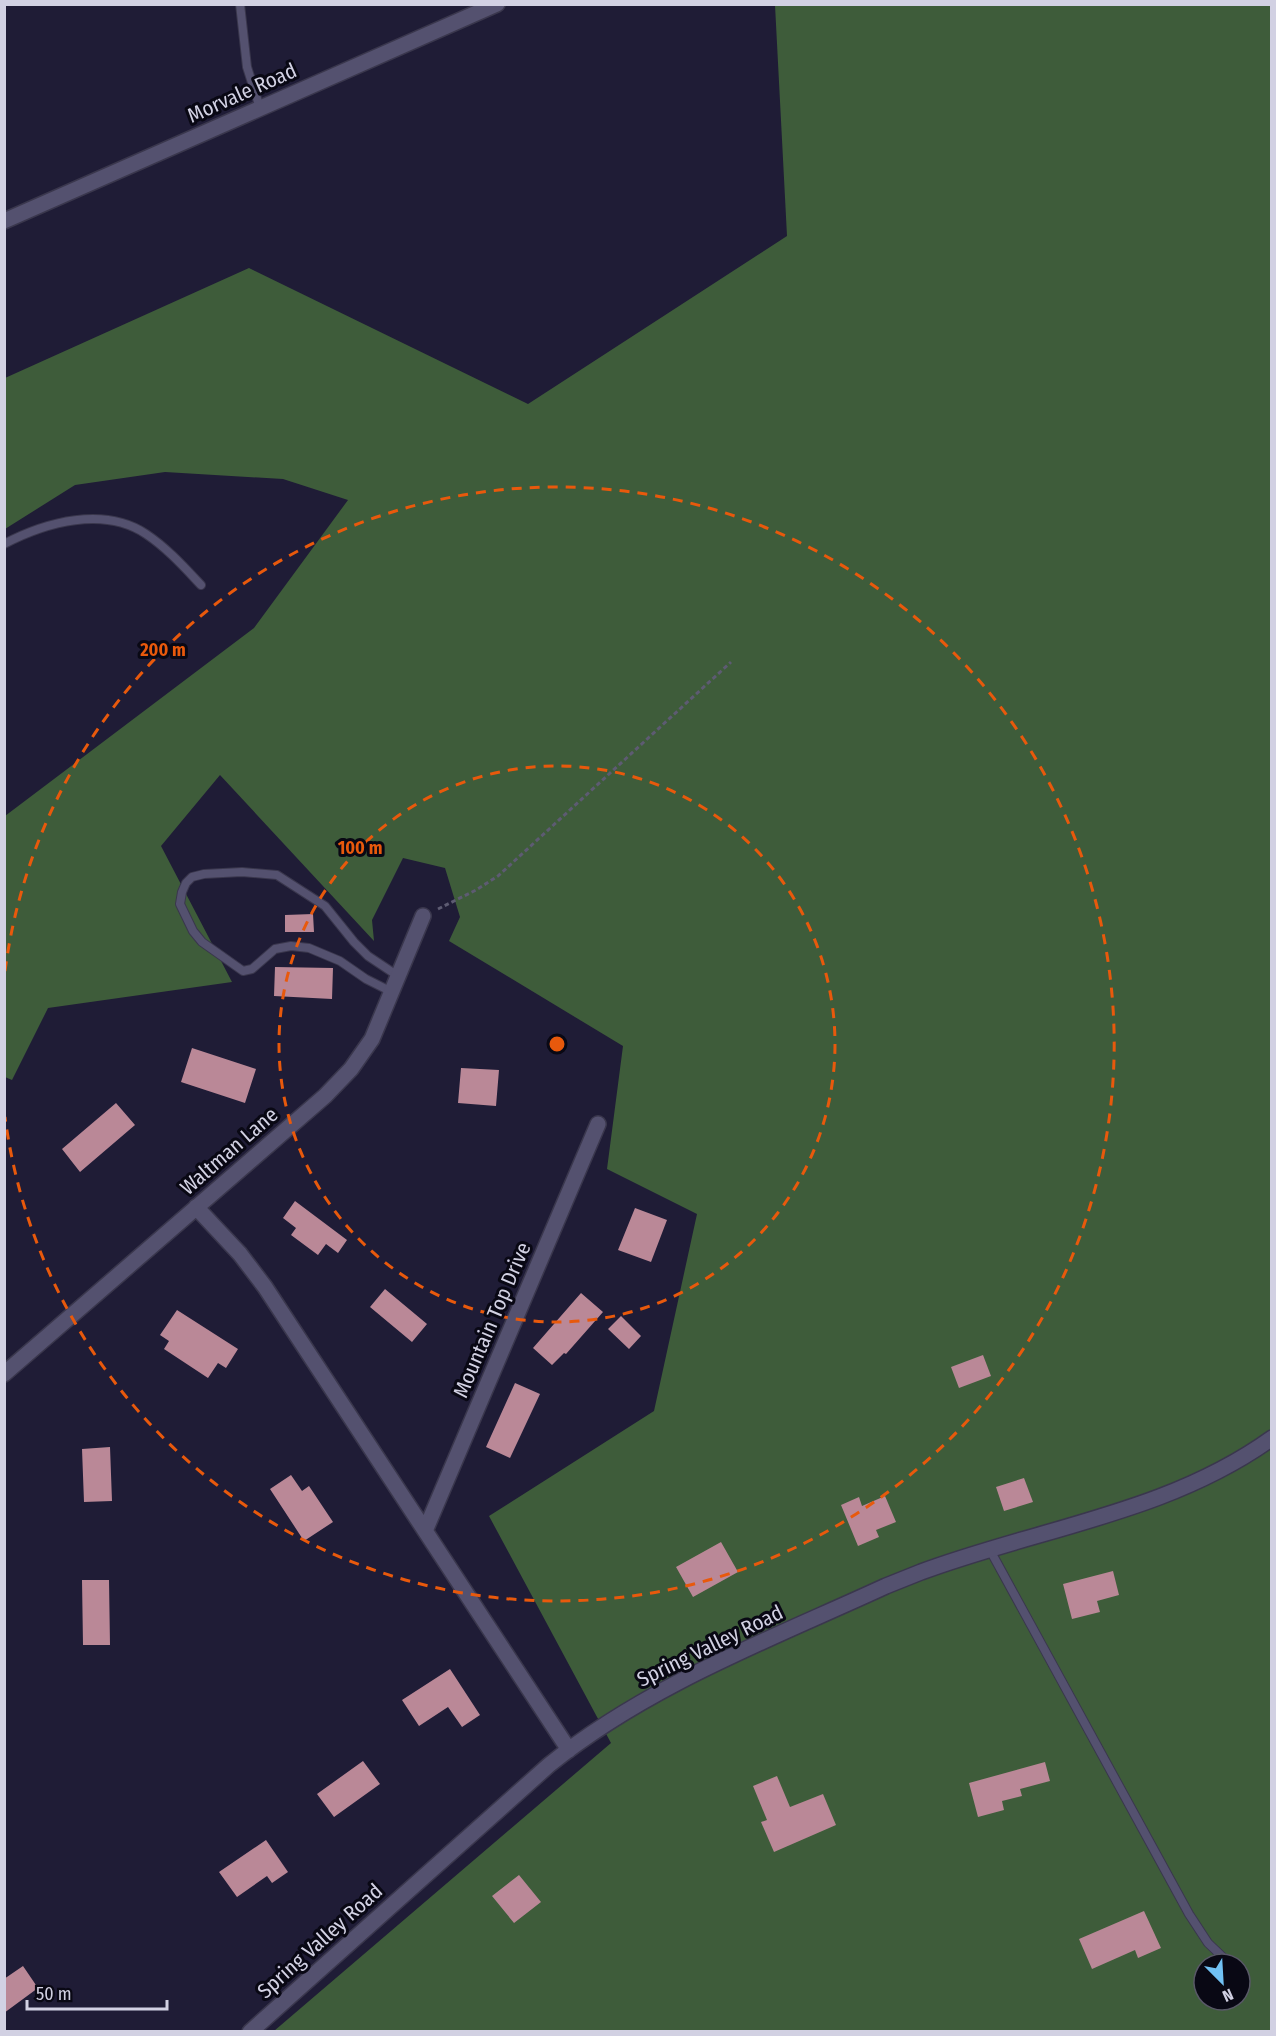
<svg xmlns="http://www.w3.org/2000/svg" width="1276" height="2036" font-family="'Fira Sans Condensed',sans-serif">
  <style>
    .forest { fill: #3e5c3a; fill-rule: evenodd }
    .building { fill: #ba8897 }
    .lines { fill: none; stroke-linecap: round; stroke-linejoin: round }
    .service-casing { stroke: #3a374d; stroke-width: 10 }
    .minor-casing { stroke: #3a374d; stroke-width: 18 }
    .path { stroke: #5d5b72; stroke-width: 3; stroke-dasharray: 4.5 3; stroke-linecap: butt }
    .service { stroke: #54516f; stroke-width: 8 }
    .minor { stroke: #54516f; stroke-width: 15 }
    .ring { fill: none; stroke: #e8590c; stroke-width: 3; stroke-dasharray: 10 8 }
    .labels { text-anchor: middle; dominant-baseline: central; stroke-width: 6; stroke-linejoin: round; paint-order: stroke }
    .street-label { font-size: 21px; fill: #d2d1e3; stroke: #090814 }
    .centre { fill: #e8590c; stroke: #090814; stroke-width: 3 }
    .ring-label { font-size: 18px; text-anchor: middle; font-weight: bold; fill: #e8590c; stroke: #090814; stroke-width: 6; stroke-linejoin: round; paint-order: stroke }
  </style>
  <rect width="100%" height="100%" fill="#1f1c36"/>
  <path class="forest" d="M775 5H1271V2031H274L611 1743 489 1516 654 1411 697 1214 607 1169 623 1046 449 941 460 917 445 868 403 858 372 920 374 941 220 775 161 846 232 982 48 1008 12 1080 5 1077V816L254 628 348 500 283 479 165 472 75 485 5 529V378L249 268 528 404 787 236ZM1204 1964H1240V2000H1204Z"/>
  <path class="building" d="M313 914 314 932H285V915Z
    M275 967 333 968 332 999 274 996Z
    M192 1048 256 1069 245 1103 181 1082Z
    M461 1068 499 1070 496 1106 458 1103Z
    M116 1103 135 1125 80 1172 62 1149Z
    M295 1201 347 1240 338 1253 326 1244 318 1255 291 1235 296 1228 283 1218Z
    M635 1208 667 1220 651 1262 618 1250Z
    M385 1289 427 1324 412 1342 370 1307Z
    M581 1293 603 1312 566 1354 564 1353 552 1365 533 1348Z
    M177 1310 238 1349 226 1368 218 1363 208 1378 164 1349 169 1341 160 1335Z
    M621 1316 641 1336 629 1349 608 1329Z
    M983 1355 991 1376 959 1388 951 1367Z
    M515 1383 540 1394 510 1458 486 1447Z
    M110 1447 112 1501 84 1502 82 1449Z
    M291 1475 302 1491 309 1486 333 1522 304 1541 270 1489Z
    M1024 1478 1033 1502 1004 1511 996 1487Z
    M885 1496 896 1522 876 1530 879 1537 858 1546 841 1505 859 1497 862 1506Z
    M721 1542 738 1572 693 1597 676 1567Z
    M1113 1571 1119 1595 1097 1601 1100 1612 1072 1619 1063 1584Z
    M82 1580H109L110 1645H83Z
    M450 1669 480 1715 462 1727 448 1707 419 1726 402 1700Z
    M363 1761 380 1784 334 1817 317 1794Z
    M1045 1762 1050 1781 1020 1789 1022 1796 1002 1801 1004 1810 978 1817 969 1783Z
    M777 1776 790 1807 823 1794 836 1825 774 1852 761 1822 767 1820 753 1786Z
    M266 1840 288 1872 272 1883 267 1876 237 1897 219 1872Z
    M519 1875 541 1902 514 1923 492 1896Z
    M1144 1911 1161 1948 1138 1958 1135 1950 1092 1969 1079 1939Z
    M23 1966 38 1988 4 2013V1979Z"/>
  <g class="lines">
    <g class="service-casing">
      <path id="service" d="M240 4 247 67 260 108
        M4 544C46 522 104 506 146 534 167 548 184 567 201 585
        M392 992 366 979 340 961 309 948 291 946 275 949 252 969 243 971 202 942 193 931 180 904 182 892 186 883 192 877 204 874 242 872 277 875 325 906 354 942 368 956 398 976
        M990 1550 1189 1914 1208 1943 1230 1964"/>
    </g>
    <g class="minor-casing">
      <path id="minor" d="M4 221 497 4
        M196 1207 240 1254 265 1287 569 1750
        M4 1374 325 1096 351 1069 372 1039 423 916
        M425 1531 598 1124
        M250 2032 549 1765C648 1685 771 1639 886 1586L921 1572C1039 1528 1168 1513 1272 1438"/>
    </g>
    <path class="path" d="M438 909 476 890 498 876 731 662"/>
    <use href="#service" class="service"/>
    <use href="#minor" class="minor"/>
  </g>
  <g class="ring">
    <circle cx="557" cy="1044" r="278"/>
    <path d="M5 971A557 557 0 1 1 5 1117"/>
  </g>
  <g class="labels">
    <g class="street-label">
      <text transform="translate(242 93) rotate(-24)">Morvale Road</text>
      <text transform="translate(229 1151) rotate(-41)">Waltman Lane</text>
      <text transform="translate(492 1320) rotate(-67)">Mountain Top Drive</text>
      <text transform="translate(710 1646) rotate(-26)">Spring Valley Road</text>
      <text transform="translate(320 1941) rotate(-42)">Spring Valley Road</text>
    </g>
  </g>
  <circle cx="557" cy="1044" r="9" class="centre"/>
  <g class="ring-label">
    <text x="163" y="656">200 m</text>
    <text x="360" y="854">100 m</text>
  </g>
  <rect width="1276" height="2036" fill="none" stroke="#d2d1e3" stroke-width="12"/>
  <g transform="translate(1222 1982) rotate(156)"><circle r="28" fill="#090814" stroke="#595867" stroke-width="1.5"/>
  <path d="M0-4.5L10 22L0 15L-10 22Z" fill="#71c1f4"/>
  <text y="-9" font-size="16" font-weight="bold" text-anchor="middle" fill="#d2d1e3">N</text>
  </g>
  <path d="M27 2000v9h140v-9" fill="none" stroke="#d2d1e3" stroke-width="3"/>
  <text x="36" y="2000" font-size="18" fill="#d2d1e3" stroke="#090814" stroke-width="4.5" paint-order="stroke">50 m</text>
</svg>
